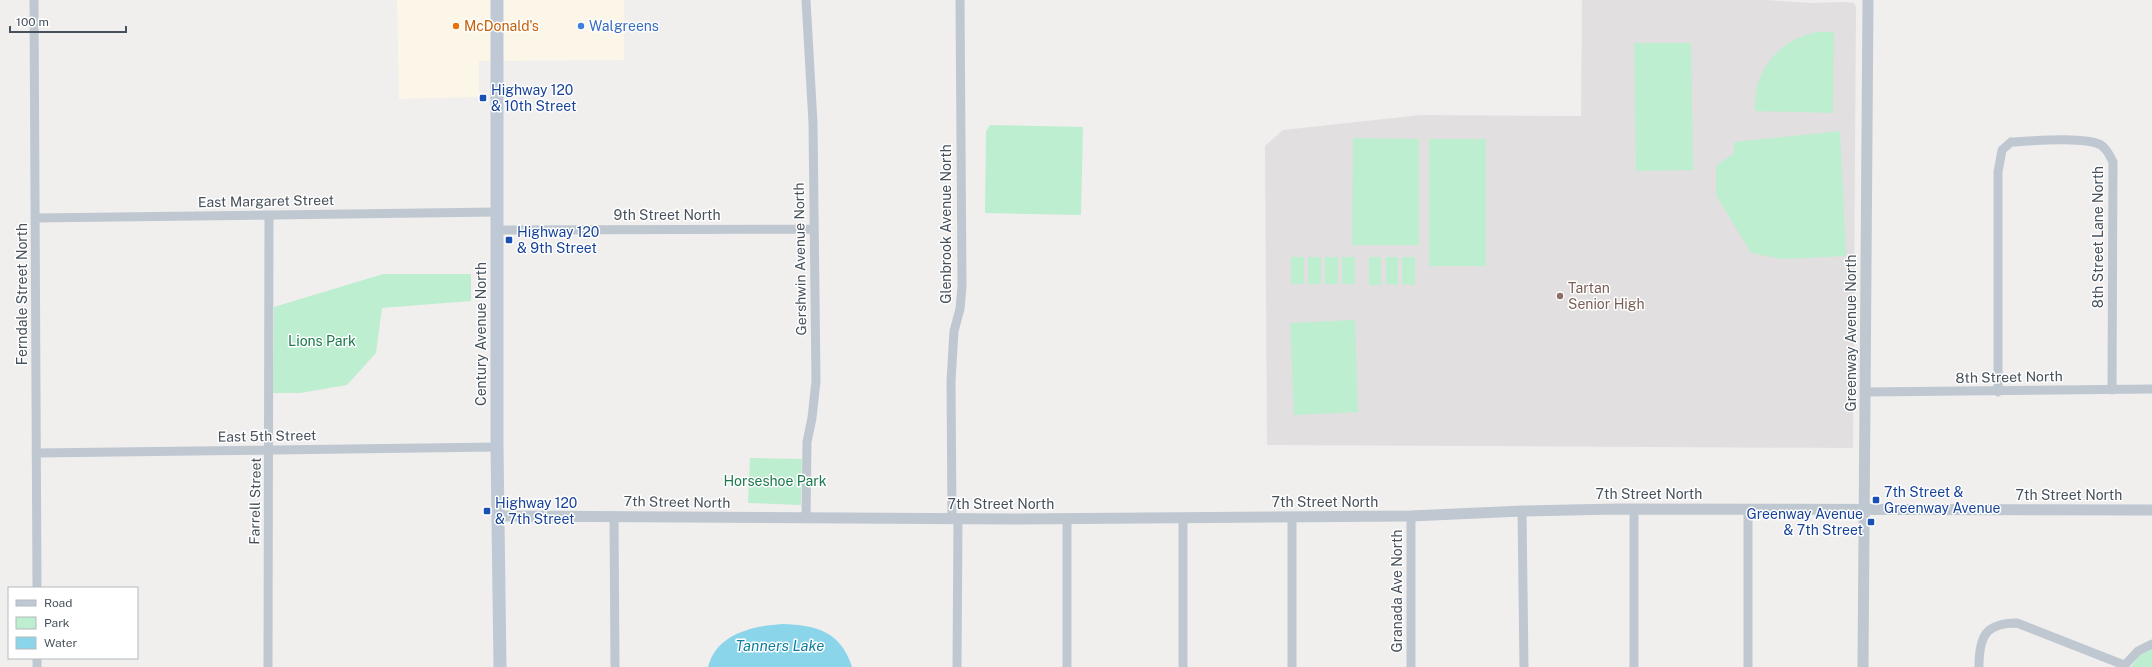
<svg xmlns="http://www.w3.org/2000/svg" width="2152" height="667" font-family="'Public Sans',sans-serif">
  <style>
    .commercial { fill: #fbf6e7 }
    .education { fill: #e1dfe0 }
    .green { fill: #bdeed0 }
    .water { fill: #8bd5ea }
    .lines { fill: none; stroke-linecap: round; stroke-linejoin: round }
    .minor { stroke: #bfc8d0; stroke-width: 9 }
    .tertiary { stroke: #bfc8d0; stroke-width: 11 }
    .secondary { stroke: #bfc9d5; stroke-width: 13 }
    .food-dot { fill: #e8710a; stroke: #fff; stroke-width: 1.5 }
    .shop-dot { fill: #3f7fe0; stroke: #fff; stroke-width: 1.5 }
    .transit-dot { fill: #1a4fb4; stroke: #fff; stroke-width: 1.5 }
    .education-dot { fill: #8d6e63; stroke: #fff; stroke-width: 1.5 }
    .labels { text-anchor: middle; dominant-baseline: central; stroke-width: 3; stroke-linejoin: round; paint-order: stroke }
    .food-label { font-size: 14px; fill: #c56008; stroke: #fff; text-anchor: start }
    .shop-label { font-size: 14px; fill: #366cbe; stroke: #fff; text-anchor: start }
    .transit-label { font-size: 14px; fill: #164399; stroke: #fff; text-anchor: start }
    .street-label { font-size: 14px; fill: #46515b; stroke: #fff }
    .education-label { font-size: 14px; fill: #785e54; stroke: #fff; text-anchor: start }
    .park-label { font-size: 14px; fill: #197a4b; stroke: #fff }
    .water-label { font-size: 15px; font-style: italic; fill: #0f7e9e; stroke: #fff }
  </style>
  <rect width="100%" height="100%" fill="#f1eeee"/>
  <path class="commercial" d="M397 0H624V60L479 61V97L399 99Z"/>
  <path class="education" d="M1582 0H1766L1812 3 1844 2 1854 3 1856 7 1853 448 1267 445 1265 146 1283 130 1421 115 1581 116Z"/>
  <path class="green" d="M1817 32H1834L1833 113 1755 111C1753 71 1778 40 1817 32Z
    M1634 43H1691L1693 170 1636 171Z
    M990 125 1083 127 1081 215 985 213 986 131Z
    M1840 131 1846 256 1782 259 1751 253 1716 195V166L1734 153V142Z
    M1353 138 1419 139V245H1352Z
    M1429 139H1486V266H1429Z
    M1291 257H1304V284H1291Z
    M1308 257H1321V284H1308Z
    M1325 257H1338V284H1325Z
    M1342 257H1355V284H1342Z
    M1369 257H1381V285H1369Z
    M1386 257H1398V285L1386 284Z
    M1402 257H1415V285L1402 284Z
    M383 274H471V301L382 308 376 353 347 385 300 393H273L274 307Z
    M1355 320 1358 412 1294 415 1290 323Z
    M750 458 802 459 801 505 748 503Z
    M2152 648V667H2131L2139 656Z"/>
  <path class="water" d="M782 624C817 625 841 632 852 667H708C716 634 753 626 782 624Z"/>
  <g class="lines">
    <path class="minor" d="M34 0 37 588
      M806 0 813 123 816 381 812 418 807 442 806 518
      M35 218 497 212
      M497 230 813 229
      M1866 392 2152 389
      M1998 392V172L2002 150 2011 142C2031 141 2084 136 2101 145 2107 149 2110 156 2113 162L2112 390
      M36 453 497 447
      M1748 510V667
      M1522 511 1524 667
      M614 516 615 667
      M952 519 951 381 954 331 960 309 962 286 960 0
      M37 658V667
      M268 667 269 215
      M957 667 958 519
      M1067 667V518
      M1183 667V518
      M1292 667V517
      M1411 667V516
      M1634 667V509
      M1979 667C1979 637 1985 623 2017 623L2124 665
      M2123 667 2138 651 2152 644"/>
    <path class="tertiary" d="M498 516 1015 519 1411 516 1522 511 1616 509 2152 510
      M1863 667 1868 0"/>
    <path class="secondary" d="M497 0V447L500 667"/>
  </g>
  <circle class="food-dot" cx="456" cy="26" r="4"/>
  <circle class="shop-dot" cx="581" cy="26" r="4"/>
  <g class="transit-dot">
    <rect x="479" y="94" width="8" height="8" rx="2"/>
    <rect x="505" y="236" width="8" height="8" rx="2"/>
    <rect x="1872" y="496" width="8" height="8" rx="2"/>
    <rect x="483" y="507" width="8" height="8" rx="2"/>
    <rect x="1867" y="518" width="8" height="8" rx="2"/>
  </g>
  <circle class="education-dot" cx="1560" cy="296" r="4"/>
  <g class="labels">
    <g class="food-label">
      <text x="464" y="26">McDonald's</text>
    </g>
    <g class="shop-label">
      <text x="589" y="26">Walgreens</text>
    </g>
    <g class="transit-label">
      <text x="491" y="90">Highway 120<tspan x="491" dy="16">&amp; 10th Street</tspan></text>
      <text x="517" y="232">Highway 120<tspan x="517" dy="16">&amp; 9th Street</tspan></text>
      <text x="1884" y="492">7th Street &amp;<tspan x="1884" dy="16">Greenway Avenue</tspan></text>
      <text x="495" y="503">Highway 120<tspan x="495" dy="16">&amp; 7th Street</tspan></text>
      <text x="1863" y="514" text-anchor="end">Greenway Avenue<tspan x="1863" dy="16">&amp; 7th Street</tspan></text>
    </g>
    <g class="street-label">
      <text transform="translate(266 201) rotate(-1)">East Margaret Street</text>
      <text x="667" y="215">9th Street North</text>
      <text transform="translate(946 224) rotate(-90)">Glenbrook Avenue North</text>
      <text transform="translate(2098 237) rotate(-90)">8th Street Lane North</text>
      <text transform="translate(800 259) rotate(-91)">Gershwin Avenue North</text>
      <text transform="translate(22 294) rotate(-90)">Ferndale Street North</text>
      <text transform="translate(1851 333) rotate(-90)">Greenway Avenue North</text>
      <text transform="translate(481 334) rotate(-90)">Century Avenue North</text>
      <text transform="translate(2009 377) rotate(-1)">8th Street North</text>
      <text transform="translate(267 436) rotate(-1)">East 5th Street</text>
      <text x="1649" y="494">7th Street North</text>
      <text x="2069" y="495">7th Street North</text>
      <text transform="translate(255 501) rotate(-89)">Farrell Street</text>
      <text transform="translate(677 502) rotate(1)">7th Street North</text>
      <text x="1325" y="502">7th Street North</text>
      <text x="1001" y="504">7th Street North</text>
      <text transform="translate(1397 591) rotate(-90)">Granada Ave North</text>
    </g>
    <g class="education-label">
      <text x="1568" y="288">Tartan<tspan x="1568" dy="16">Senior High</tspan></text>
    </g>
    <g class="park-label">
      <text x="322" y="341">Lions Park</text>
      <text x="775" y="481">Horseshoe Park</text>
    </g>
    <g class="water-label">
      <text x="780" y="645">Tanners Lake</text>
    </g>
  </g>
  <rect x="8" y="587" width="130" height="72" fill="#ffffff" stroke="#b5b9bd"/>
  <rect x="16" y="600" width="20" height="6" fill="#bfc9d5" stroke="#b5b9bd"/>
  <text x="44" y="607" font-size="12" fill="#46515b">Road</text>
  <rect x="16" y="617" width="20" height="12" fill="#bdeed0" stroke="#b5b9bd"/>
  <text x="44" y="627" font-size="12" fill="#46515b">Park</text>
  <rect x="16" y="637" width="20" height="12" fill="#8bd5ea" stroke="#b5b9bd"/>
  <text x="44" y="647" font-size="12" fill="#46515b">Water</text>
  <path d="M10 26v6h116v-6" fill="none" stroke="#46515b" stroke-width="2"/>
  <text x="16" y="26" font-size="12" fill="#46515b" stroke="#ffffff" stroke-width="3" paint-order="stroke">100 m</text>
</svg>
